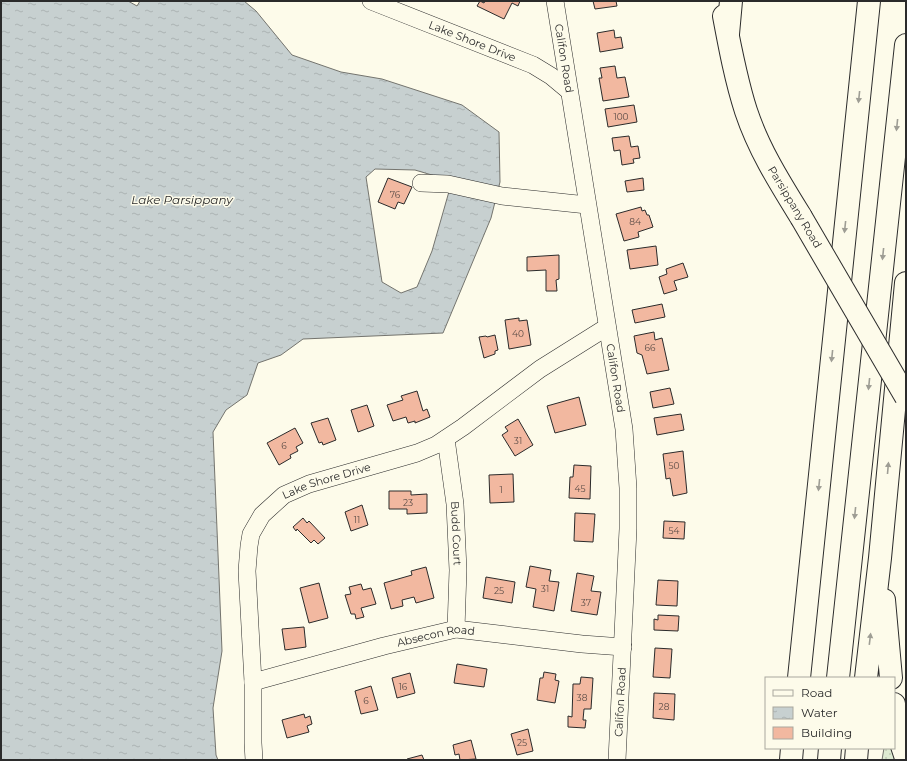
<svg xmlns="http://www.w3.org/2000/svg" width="907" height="761" font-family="Montserrat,sans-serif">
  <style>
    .grass { fill: url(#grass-dots); stroke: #74746e }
    .water { fill: url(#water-ripples); stroke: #74746e; fill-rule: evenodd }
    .building { fill: #f2b8a0; stroke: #2b2b2b }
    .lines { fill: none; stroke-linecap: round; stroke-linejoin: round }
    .minor-casing { stroke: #2b2b2b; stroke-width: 18 }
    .major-casing { stroke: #2b2b2b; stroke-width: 24 }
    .highway-casing { stroke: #2b2b2b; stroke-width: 24 }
    .minor { stroke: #fdfbea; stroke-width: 17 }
    .major { stroke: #fdfbea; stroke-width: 22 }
    .highway { stroke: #fdfbea; stroke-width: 22 }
    .major-bridge-casing { stroke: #2b2b2b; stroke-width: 24; stroke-linecap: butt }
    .major-bridge { stroke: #fdfbea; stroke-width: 22 }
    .oneway { fill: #9e9d94 }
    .labels { text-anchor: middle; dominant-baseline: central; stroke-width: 3; stroke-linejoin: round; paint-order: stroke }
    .number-label { font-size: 9px; fill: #5d4e48 }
    .street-label { font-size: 11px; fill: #2b2b2b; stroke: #fdfbea }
    .water-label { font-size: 12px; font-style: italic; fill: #2b2b2b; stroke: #fdfbea }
  </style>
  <defs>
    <pattern id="grass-dots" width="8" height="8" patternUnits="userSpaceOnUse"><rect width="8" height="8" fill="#deebd1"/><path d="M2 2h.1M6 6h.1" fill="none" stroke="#bfcab4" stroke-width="1.8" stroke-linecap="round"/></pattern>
    <pattern id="water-ripples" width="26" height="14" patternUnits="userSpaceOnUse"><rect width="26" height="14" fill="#c7d0d0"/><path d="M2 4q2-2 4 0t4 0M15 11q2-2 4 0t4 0" fill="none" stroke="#abb3b3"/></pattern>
  </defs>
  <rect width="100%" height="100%" fill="#fdfbea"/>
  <path class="grass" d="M884 748H893L898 760H882Z"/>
  <path class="water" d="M1 1H128L137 6 140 1H244L256 11 292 55 341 72 382 79 462 105 499 132 500 182 491 218 443 333 303 339 281 355 258 363 247 395 226 410 213 432 222 651 213 708 216 755 218 760H1ZM375 169 415 170 452 181 432 251 417 287 401 293 382 282 366 177Z"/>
  <path class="building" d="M480 1 484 3 485 1H520L518 6 512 3 504 19 477 6Z
    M593 1H616L617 6 595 9Z
    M614 30 615 38 621 37 623 48 600 52 597 33Z
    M615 66 617 78 625 77 629 97 603 101 599 78H602L600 68Z
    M634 105 637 122 608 127 605 109Z
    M629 136 631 147 638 146 640 158 633 159 634 163 622 165 620 150 614 151 612 138Z
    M388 178 412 187 404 204 398 202 395 209 378 202Z
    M643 178 644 190 627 192 625 181Z
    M641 207 642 211 645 210 647 215H649L653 227 638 232 639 237 624 241 616 214Z
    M656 246 658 265 630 269 627 250Z
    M559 255V279L556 280 557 291H546V270L527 271V257Z
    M683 263 688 277 674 281 677 290 664 294 659 277 667 274 666 269Z
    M662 304 665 317 635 323 632 310Z
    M519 318V321L527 320 531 345 509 349 505 320Z
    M654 332 655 340 662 338 669 370 647 374 642 355 637 353 634 336Z
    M495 335 498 350 495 351V354L484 358 479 337 486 336 487 337Z
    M670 388 674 404 653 408 650 392Z
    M417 391 423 411 427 409 430 417 415 423V421L408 423 406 417 393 421 387 405 403 400 401 396Z
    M579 397 586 425 555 433 547 406Z
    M367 405 374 426 358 432 351 410Z
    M681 414 684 430 657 435 654 418Z
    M328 418 336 440 323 445 322 442 319 443 311 423Z
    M518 419 533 445 515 456 502 435 508 431 505 427Z
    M295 428 303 443 296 447 298 451 290 455 291 458 279 465 267 443Z
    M683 451 687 493 673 496 670 478 666 479 663 454Z
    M574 465 591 466 590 499 569 498 570 477H573Z
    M513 474 514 502 490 503 489 475Z
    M389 491H411V495L427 494V513L407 514V509H389Z
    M362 505 368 525 351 531 345 512Z
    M575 513 595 514 593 542 574 541Z
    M303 518 307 523 309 521 325 538 318 544 314 540 311 543 297 529 296 531 293 527Z
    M664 521 685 522 684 539 663 538Z
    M530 566 551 570 549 581 559 582 554 611 533 607 536 589 526 587Z
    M426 567 434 598 416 603 414 597 402 600 403 606 391 609 384 583 412 575 411 571Z
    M577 573 594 576 591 591 601 592 597 615 571 611Z
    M486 577 515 582 512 603 483 598Z
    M658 580 678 581 677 606 656 605Z
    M319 583 328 618 309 623 300 588Z
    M361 584 363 590 371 588 376 604 361 608 364 617 356 619 355 614H351L345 595 351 594 349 587Z
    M658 615 679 616 678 631 654 630V619L658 620Z
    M304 627 306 647 285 650 282 629Z
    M655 648 672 649 670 678 653 677Z
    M457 664 487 669 484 687 454 683Z
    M544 672 556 674 555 680 559 681 555 703 537 700 540 678H543Z
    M410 673 415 693 397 698 392 678Z
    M581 677 593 678 591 709H584L583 720H586L585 728 568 727V716L572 717 573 684H580Z
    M371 686 378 710 361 714 355 691Z
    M654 693 675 694 674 720 653 718Z
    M304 714 305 718 310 716 312 724 307 726 309 732 287 738 282 720Z
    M528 729 533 751 517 755 511 734Z
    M471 740 476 759 460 760 459 754 455 755 453 745Z
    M422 755 424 760H407V759Z"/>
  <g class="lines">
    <g class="minor-casing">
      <g id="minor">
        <path id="s1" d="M371 1 533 65 551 76 569 91"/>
        <path id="s2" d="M555 1 624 429 628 488V529L617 760"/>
        <path d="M421 183 448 184 502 196 587 205"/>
        <path id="s3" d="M446 439 455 504 458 570 456 629"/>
        <path id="s4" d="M253 682 384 646 456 629 582 644 623 647"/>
        <path id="s5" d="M254 760 253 743V682L247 571 249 546 251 534 262 515 284 495 309 484 417 453 436 445 463 427 540 369 607 327"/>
      </g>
    </g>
    <g class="major-casing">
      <path id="major" d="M724 16C730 48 736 80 746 111 759 150 780 183 801 217"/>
    </g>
    <g class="highway-casing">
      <path id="highway" d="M728 34 731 1
        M884 600 891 678
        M799 678 869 1
        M838 678 906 45
        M866 678 880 558 906 283
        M894 704 897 731 906 758
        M791 760 792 748
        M829 760 830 748
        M856 760 857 748"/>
    </g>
    <use href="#minor" class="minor"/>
    <use href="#major" class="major"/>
    <use href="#highway" class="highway"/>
    <g class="major-bridge-casing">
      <path id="major-bridge" d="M801 217 906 397"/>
    </g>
    <use href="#major-bridge" class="major-bridge"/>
  </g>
  <defs><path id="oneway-solid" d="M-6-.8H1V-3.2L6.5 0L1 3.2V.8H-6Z"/></defs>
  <g class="oneway">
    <use href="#oneway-solid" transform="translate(859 97) rotate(96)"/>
    <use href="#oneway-solid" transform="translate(897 125) rotate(96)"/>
    <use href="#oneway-solid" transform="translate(845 227) rotate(96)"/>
    <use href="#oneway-solid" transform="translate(883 254) rotate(96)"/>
    <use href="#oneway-solid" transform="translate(832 356) rotate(96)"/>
    <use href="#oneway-solid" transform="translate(869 384) rotate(96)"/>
    <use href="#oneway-solid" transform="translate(888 468) rotate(-85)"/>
    <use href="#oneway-solid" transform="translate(819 485) rotate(96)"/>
    <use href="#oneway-solid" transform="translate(855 513) rotate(96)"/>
    <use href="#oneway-solid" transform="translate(870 639) rotate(-83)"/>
  </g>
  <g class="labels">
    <g class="number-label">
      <text x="621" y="116">100</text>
      <text x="395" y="194">76</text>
      <text x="635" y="221">84</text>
      <text x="518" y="333">40</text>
      <text x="650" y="347">66</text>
      <text x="518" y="440">31</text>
      <text x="284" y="445">6</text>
      <text x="674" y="465">50</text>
      <text x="580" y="488">45</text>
      <text x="501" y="489">1</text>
      <text x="408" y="502">23</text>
      <text x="357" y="519">11</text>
      <text x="674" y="530">54</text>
      <text x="545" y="588">31</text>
      <text x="499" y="590">25</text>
      <text x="586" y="602">37</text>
      <text x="403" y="686">16</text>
      <text x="582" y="697">38</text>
      <text x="366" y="700">6</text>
      <text x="664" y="706">28</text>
      <text x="522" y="742">25</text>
    </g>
    <g class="street-label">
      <text stroke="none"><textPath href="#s1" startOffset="109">Lake Shore Drive</textPath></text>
      <text stroke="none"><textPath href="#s2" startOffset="58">Califon Road</textPath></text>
      <text transform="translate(795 207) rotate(59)">Parsippany Road</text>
      <text stroke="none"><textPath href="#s2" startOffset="382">Califon Road</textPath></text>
      <text stroke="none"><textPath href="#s5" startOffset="323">Lake Shore Drive</textPath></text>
      <text stroke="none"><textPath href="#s3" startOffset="95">Budd Court</textPath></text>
      <text stroke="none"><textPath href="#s4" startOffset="189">Absecon Road</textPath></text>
      <text transform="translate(620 702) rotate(-87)">Califon Road</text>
    </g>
    <g class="water-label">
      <text x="182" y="199">Lake Parsippany</text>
    </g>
  </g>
  <rect width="907" height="761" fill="none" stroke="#2b2b2b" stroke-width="4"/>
  <rect x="765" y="677" width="130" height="72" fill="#fdfbea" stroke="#a9a89e"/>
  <rect x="773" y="690" width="20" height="6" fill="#fdfbea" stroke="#a9a89e"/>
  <text x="801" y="697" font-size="12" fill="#2b2b2b">Road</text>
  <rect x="773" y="707" width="20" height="12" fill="url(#water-ripples)" stroke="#a9a89e"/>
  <text x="801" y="717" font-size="12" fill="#2b2b2b">Water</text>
  <rect x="773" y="727" width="20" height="12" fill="#f2b8a0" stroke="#a9a89e"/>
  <text x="801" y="737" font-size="12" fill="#2b2b2b">Building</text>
</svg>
